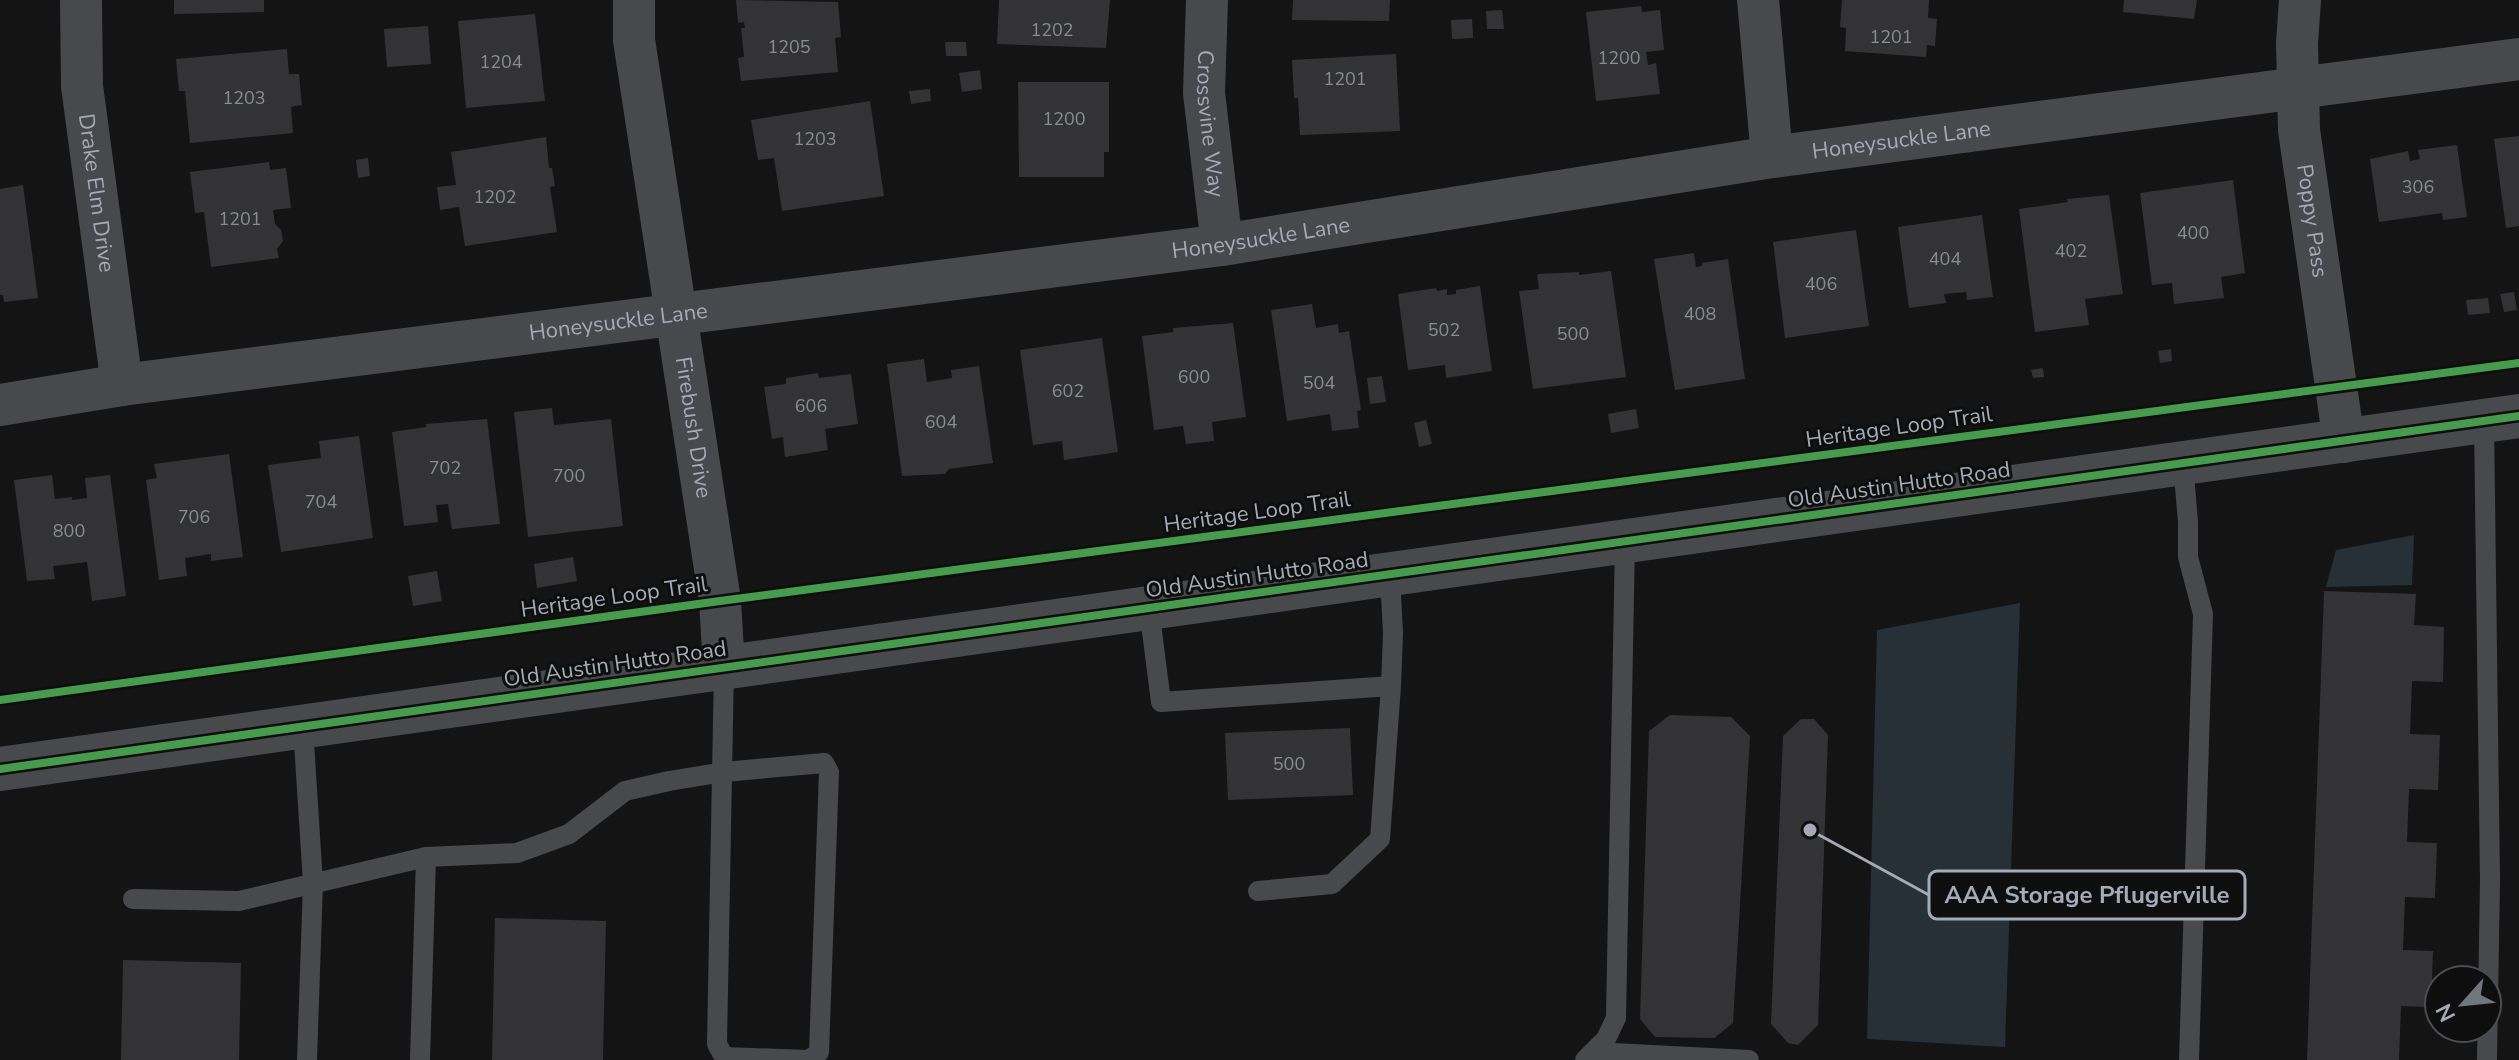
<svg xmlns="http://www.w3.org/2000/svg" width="2519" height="1060" font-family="'Nunito Sans',sans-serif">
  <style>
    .water { fill: #263036 }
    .building { fill: #333335 }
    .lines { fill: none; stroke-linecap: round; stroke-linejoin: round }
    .service { stroke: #47494d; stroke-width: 20 }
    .minor { stroke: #47494d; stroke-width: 42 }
    .tertiary { stroke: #47494d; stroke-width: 44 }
    .cycleway-casing { stroke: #0e0e0f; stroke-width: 13 }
    .cycleway { stroke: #469c4c; stroke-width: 8 }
    .labels { text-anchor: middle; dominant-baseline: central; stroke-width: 6; stroke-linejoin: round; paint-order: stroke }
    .number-label { font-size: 18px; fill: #878d96 }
    .street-label { font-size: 22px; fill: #a3abb6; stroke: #0e0e0f }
    .leader { fill: none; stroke: #a3abb6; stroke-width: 3 }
    .callout-dot { fill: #a3abb6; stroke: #0e0e0f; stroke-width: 3 }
    .callout { fill: #0e0e0f; stroke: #a3abb6; stroke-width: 3 }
    .callout-label { font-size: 24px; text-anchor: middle; font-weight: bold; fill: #a3abb6 }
  </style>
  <rect width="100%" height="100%" fill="#141414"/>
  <path class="water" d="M2414 535 2412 585 2326 587 2336 550Z
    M2020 603 2005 1047 1867 1039 1877 630Z"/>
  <path class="building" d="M174 0H264V12L174 14Z
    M736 0 838 2 841 37 835 38 838 72 741 81 738 58 744 57 741 28H745L744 22 738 23Z
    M999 0H1110L1106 48 997 44Z
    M1293 0H1390L1389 21 1292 20Z
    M1842 0H1929L1928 18 1937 19 1935 46 1927 45 1926 57 1845 51 1846 28 1840 27Z
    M2124 0H2197L2194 19 2123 12Z
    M1641 6 1642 12 1660 10 1664 50 1646 52 1648 65 1656 63 1660 94 1596 101 1586 12Z
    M1502 10 1504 29H1487L1486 11Z
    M535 14 545 101 466 108 458 21Z
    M1472 19 1473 38 1452 39 1451 20Z
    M428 26 431 64 387 67 384 29Z
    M945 42H966L967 56H946Z
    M287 49 289 74H299L302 105 291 107 293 133 190 143 185 91H179L176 59Z
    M1396 54 1400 131 1300 135 1298 98H1294L1292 60Z
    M980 70 982 89 962 92 959 73Z
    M1018 82H1109V152H1104V177H1019Z
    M930 89 931 101 911 104 909 91Z
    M870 101 884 196 782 211 774 158 758 160 751 120Z
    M2519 136V226L2506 228 2494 139Z
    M546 137 549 168H552L555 186 550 187 557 232 465 246 459 207 440 210 437 187 456 185 451 152Z
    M2457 145 2467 217 2443 220 2442 213 2379 222 2370 159 2408 151 2410 161 2420 159 2418 150Z
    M368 158 370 176 358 178 356 160Z
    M269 162 270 170 286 168 291 208 273 210 275 224 281 230 283 241 277 249 279 258 211 267 204 212 195 213 190 172Z
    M2233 180 2245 273 2221 277 2224 298 2174 304 2172 283 2152 285 2140 193Z
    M23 185 38 298 4 302 3 295H0V189Z
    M2109 195 2123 294 2085 299 2089 325 2035 332 2019 209 2068 202 2067 199Z
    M1982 215 1993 297 1967 300 1966 292 1944 294 1946 303 1909 308 1898 227Z
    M1856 230 1869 326 1785 338 1773 242Z
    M1694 253 1696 267 1702 266V263L1728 259 1745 379 1675 390 1654 259Z
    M1611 271 1626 377 1533 389 1519 291 1539 289 1537 275 1539 274 1579 272V275Z
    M1480 286 1492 371 1446 378 1445 365 1408 370 1398 294 1436 288 1437 291 1447 289V295L1456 294V290Z
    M2514 292 2517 310 2504 312 2500 294Z
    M2488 298 2490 313 2468 315 2466 300Z
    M1312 304 1316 328 1338 324 1339 333 1349 331 1361 410 1357 411 1359 428 1332 431 1330 414 1287 421 1271 310Z
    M1233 323 1246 417 1212 422 1214 441 1186 444 1183 426 1154 430 1142 336 1173 332V328Z
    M1102 338 1118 452 1064 460 1062 441 1033 445 1020 350Z
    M2171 349 2172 361 2160 363 2158 351Z
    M924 359 927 382 952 378 951 370 979 366 993 463 949 469 945 474 902 476 887 364Z
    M2043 368 2044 377 2033 378 2031 370Z
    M818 373 819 378 851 374 858 424 825 429 828 450 785 457 783 437 772 439 764 387 786 384V378Z
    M1382 376 1386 402 1370 404 1367 378Z
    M552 408 554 425 611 419 623 526 528 537 514 412Z
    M1636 409 1639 428 1611 433 1608 414Z
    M487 419 500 524 452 529 448 504 436 505 438 522 404 526 392 432 426 427V424Z
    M1426 420 1432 444 1419 447 1414 423Z
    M359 436 373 538 281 552 268 465 321 458 319 441Z
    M229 454 243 557 211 561V554L185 558 187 576 159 580 146 480 157 478 154 464Z
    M52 475 55 499 72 497V500L87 498 85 478 110 475 126 596 92 601 87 562 53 566 55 579 27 581 14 480Z
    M573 557 577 581 537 588 534 564Z
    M437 571 442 601 413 606 408 576Z
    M2324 591 2416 594 2414 625 2444 627 2443 682 2412 681 2410 734 2440 735 2438 790 2409 789 2407 842 2437 843 2435 898 2405 897 2403 950 2433 951 2431 1007 2401 1006 2399 1060H2307Z
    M1670 715 1731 717 1750 736 1733 1023 1714 1038 1655 1037 1640 1019 1649 731Z
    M1801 719H1814L1828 735 1818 1025 1798 1045 1788 1043 1771 1024 1783 736Z
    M1350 728 1353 795 1228 800 1225 733Z
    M495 918 606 921 603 1060H492Z
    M123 960 241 963 239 1060H121Z"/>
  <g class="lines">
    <path class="service" d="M2484 421 2490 881 2487 1060
      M2183 463 2188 522V557L2203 614 2189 1060
      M1149 608 1161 702 1391 686 1393 633 1390 576
      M303 727 313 883 307 1060
      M1258 891 1332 884 1380 839 1391 686
      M133 899 239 901 426 857 517 853 569 834 625 791 669 781 724 772 824 763 829 772 819 1052 809 1060 724 1057 717 1044 724 667
      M1594 1052 1749 1060
      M420 1060 426 857
      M1585 1060 1606 1039 1616 1018 1625 542"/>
    <g class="minor">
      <path id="s1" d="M81 0 82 86 122 385"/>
      <path id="s2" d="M634 0V40L720 601 724 667"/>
      <path id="s3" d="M1207 0 1204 93 1222 245"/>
      <path d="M1758 0 1772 157"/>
      <path id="s4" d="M2300 0 2297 43 2299 130 2344 442"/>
      <path id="s5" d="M0 405 122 385 1222 245 1772 157 2519 59"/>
    </g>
    <path class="tertiary" d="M0 769 2519 416"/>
    <g class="cycleway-casing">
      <path id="cycleway" d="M0 700 720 601 2519 363
        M0 769 2519 416"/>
    </g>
    <use href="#cycleway" class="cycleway"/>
  </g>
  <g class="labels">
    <g class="number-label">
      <text x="1052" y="30">1202</text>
      <text x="1891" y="37">1201</text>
      <text x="789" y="47">1205</text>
      <text x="1619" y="58">1200</text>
      <text x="501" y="62">1204</text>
      <text x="1345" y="79">1201</text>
      <text x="244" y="98">1203</text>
      <text x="1064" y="119">1200</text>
      <text x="815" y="139">1203</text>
      <text x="2418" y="187">306</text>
      <text x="495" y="197">1202</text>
      <text x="240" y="219">1201</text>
      <text x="2193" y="233">400</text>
      <text x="2071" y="251">402</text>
      <text x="1945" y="259">404</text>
      <text x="1821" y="284">406</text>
      <text x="1700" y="314">408</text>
      <text x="1444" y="330">502</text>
      <text x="1573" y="334">500</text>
      <text x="1194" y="377">600</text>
      <text x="1319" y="383">504</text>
      <text x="1068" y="391">602</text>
      <text x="811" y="406">606</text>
      <text x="941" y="422">604</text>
      <text x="445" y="468">702</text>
      <text x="569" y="476">700</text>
      <text x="321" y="502">704</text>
      <text x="194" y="517">706</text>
      <text x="69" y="531">800</text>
      <text x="1289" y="764">500</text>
    </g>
    <g class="street-label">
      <text stroke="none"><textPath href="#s3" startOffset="124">Crossvine Way</textPath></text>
      <text stroke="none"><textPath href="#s5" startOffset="1920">Honeysuckle Lane</textPath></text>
      <text stroke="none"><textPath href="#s1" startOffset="194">Drake Elm Drive</textPath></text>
      <text stroke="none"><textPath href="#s4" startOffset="222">Poppy Pass</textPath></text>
      <text stroke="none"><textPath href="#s5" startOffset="1272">Honeysuckle Lane</textPath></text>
      <text stroke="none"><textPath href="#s5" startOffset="624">Honeysuckle Lane</textPath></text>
      <text transform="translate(1899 427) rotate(-8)">Heritage Loop Trail</text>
      <text stroke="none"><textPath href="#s2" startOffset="432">Firebush Drive</textPath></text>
      <text transform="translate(1899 485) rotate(-8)">Old Austin Hutto Road</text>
      <text transform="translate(1257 512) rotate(-8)">Heritage Loop Trail</text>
      <text transform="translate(1257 575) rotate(-8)">Old Austin Hutto Road</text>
      <text transform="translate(614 597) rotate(-8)">Heritage Loop Trail</text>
      <text transform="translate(615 664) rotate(-8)">Old Austin Hutto Road</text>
    </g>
  </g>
  <path class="leader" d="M1810 830L1929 895"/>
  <circle class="callout-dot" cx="1810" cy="830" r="8"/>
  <rect class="callout" x="1929" y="871" width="316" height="48" rx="8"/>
  <g class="callout-label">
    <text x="2087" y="903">AAA Storage Pflugerville</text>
  </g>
  <g transform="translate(2463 1004) rotate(243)"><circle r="38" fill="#0e0e0f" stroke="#4a4d52" stroke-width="2"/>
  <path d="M0-6L14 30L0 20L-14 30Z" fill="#71767d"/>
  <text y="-12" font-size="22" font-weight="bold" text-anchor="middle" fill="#a3abb6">N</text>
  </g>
</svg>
